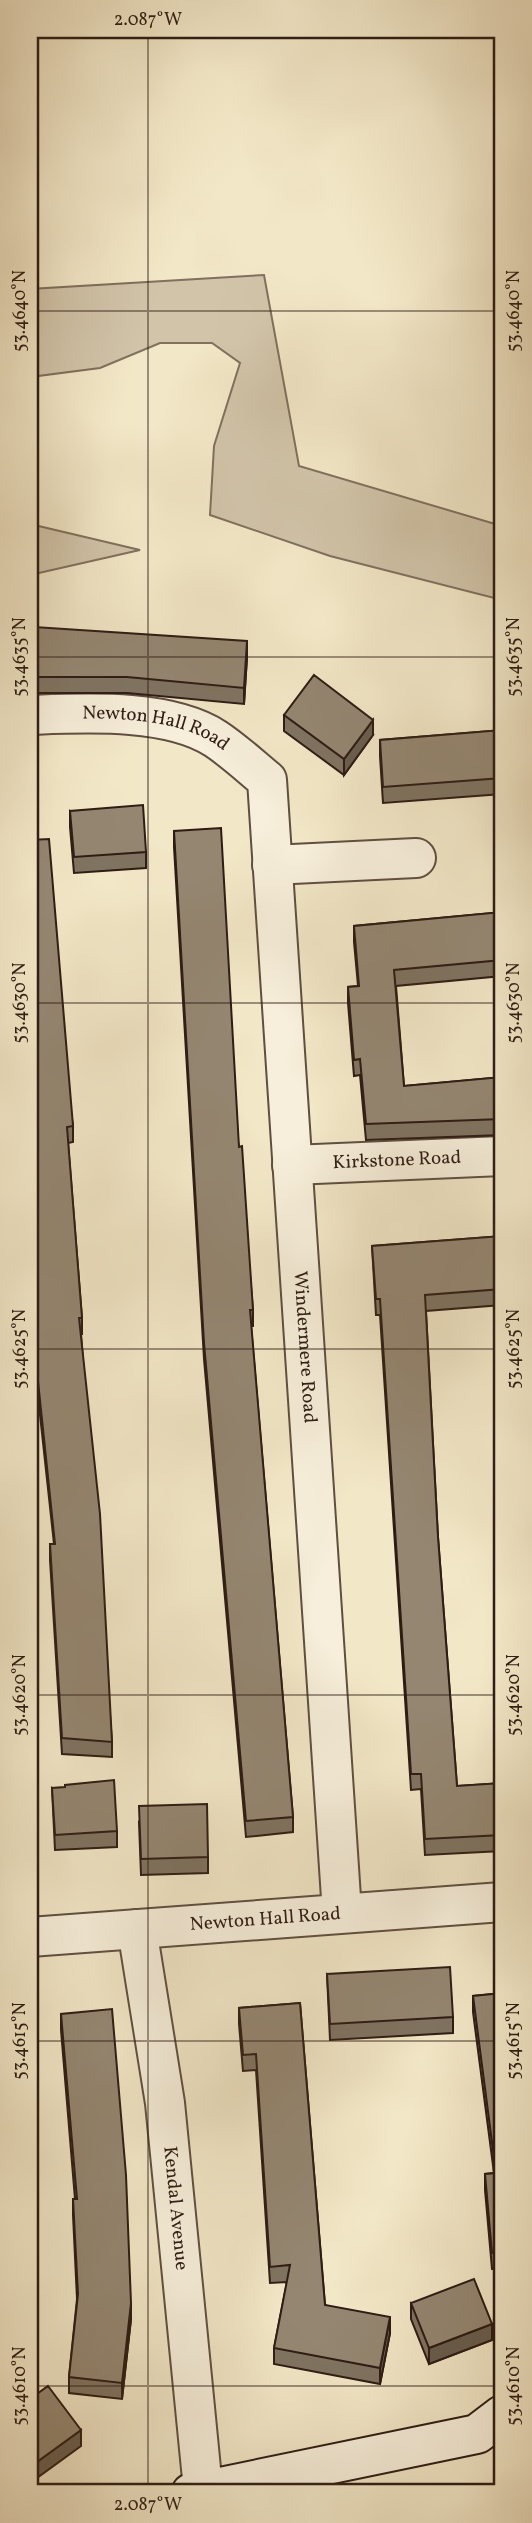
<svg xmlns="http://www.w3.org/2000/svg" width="532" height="2523" font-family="Vollkorn,serif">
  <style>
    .green { fill: #d1c4a9; stroke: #80705e; stroke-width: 2 }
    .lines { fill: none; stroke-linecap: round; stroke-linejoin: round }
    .street-casing { stroke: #5f4f41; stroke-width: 42 }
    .secondary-casing { stroke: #2e1c14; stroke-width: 42 }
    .street { stroke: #f7efdb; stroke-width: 38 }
    .secondary { stroke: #f7efdb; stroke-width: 38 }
    .wall { fill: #7f7361; stroke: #2e1c14; stroke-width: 2 }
    .shaded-wall { fill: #685e4f; stroke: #2e1c14; stroke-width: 2 }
    .building { fill: #948671; stroke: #2e1c14; stroke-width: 2 }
    .ticks { fill: none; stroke: #2e1c14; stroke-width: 2; stroke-opacity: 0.45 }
    .labels { text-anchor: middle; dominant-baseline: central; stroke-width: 7; stroke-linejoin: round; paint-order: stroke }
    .street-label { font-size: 19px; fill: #2e1c14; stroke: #f7efdb }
    .neatline { fill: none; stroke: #2e1c14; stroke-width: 2.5 }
    .ticks-label { font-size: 18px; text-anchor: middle; fill: #2e1c14 }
  </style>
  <rect width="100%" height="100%" fill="#f2e7c7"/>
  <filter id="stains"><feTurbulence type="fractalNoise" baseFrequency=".00286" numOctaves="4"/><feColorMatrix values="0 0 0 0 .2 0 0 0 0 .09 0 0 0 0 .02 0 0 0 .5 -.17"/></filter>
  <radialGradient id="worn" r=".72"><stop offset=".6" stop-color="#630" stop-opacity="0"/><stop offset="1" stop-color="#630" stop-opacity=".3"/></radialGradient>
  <path class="green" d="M264 275 299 466 502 526V600L330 556 210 515 214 446 240 363 212 343H160L100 368 30 377V289Z
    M30 524 140 550 30 575Z"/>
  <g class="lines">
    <g class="street-casing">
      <g id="street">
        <path id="s1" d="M30 715C84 713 169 708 216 739 234 751 250 766 267 780L342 1913"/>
        <path d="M272 865 416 858"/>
        <path id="s2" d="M292 1165 502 1156"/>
        <path id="s3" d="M137 1929 165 2103 203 2489"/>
        <path id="s4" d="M30 1937 502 1902"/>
      </g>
    </g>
    <g class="secondary-casing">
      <path id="secondary" d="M191 2493 477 2434 502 2415"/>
    </g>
    <use href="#street" class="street"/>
    <use href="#secondary" class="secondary"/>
  </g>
  <path class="wall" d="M30 628 247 657 244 704 127 693H30Z
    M284 715 373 735 344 775 284 731Z
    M502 730V794L383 803 380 756V740Z
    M70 811 146 852V868L74 873 70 827Z
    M174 831 239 1147 253 1310V1326H251L293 1817V1832L246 1837 204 1359 174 847Z
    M30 840 73 1126V1142L68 1143 82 1318V1334H81L112 1742V1757L62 1754 50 1560V1544H54L36 1378 30 1305Z
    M502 912V976L396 986 404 1086 502 1077V1135L366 1140 360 1075 354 1076 348 1003V987L358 986 354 942V926Z
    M502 1236V1305L426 1311 438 1537 457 1786 502 1783V1851L425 1855 421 1789 411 1790 380 1315H376L372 1246Z
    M52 1788 117 1831V1847L55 1850Z
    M139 1822 208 1857V1873L141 1875Z
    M327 1974 453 2017V2033L330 2040Z
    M30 1989 34 2036V2052L30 2053Z
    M502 1993V2268L492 2269 485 2190V2174L494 2173 473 2012V1996Z
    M300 2003 325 2305 390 2333 380 2384 274 2364V2348L287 2282 270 2283 256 2070 243 2071 239 2024V2008Z
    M61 2014 131 2319 122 2399 69 2393V2377L77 2299 73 2215V2199H75L61 2030Z
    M411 2303 492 2340 429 2364 411 2319Z"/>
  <path class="shaded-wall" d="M247 641V657L244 704V688Z
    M373 720V735L344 775V759Z
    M131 2303V2319L122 2399V2383Z
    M390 2317V2333L380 2384V2368Z
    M492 2324V2340L429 2364V2348Z
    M81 2430V2446L30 2483V2467Z"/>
  <path class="building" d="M34 627 247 641 244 688 127 677H30V628Z
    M314 675 373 720 344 759 284 715Z
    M502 730V778L383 787 380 740Z
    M143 805 146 852 74 857 70 811Z
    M221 828 239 1147 242 1146 253 1310H250L293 1817 246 1821 204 1343 174 831Z
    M49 839 73 1126 67 1127 82 1318H79L100 1514 112 1742 62 1738 50 1544H55L36 1362 30 1290V840Z
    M502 912V960L394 970 404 1086 502 1077V1119L366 1124 360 1059 354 1060 348 987 359 986 354 926Z
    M502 1236V1289L425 1295 438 1537 457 1786 502 1783V1835L425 1839 421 1774H411L380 1299H376L372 1246Z
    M114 1780 117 1831 55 1835 52 1788 65 1787V1785Z
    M207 1804 208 1857 141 1859 139 1806Z
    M450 1967 453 2017 330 2024 327 1974Z
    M30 1989 34 2036 30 2037Z
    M502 1993V2252L492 2253 485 2174 496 2173 473 1996Z
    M300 2003 325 2305 390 2317 380 2368 274 2348 290 2265 270 2267 256 2054 243 2055 239 2008Z
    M112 2009 126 2175 131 2303 122 2383 69 2377 78 2294 73 2199H77L61 2014Z
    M474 2279 492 2324 429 2348 411 2303Z
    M48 2386 81 2430 30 2467V2399Z"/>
  <path class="ticks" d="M148 30V2493M30 311H502M30 657H502M30 1003H502M30 1349H502M30 1695H502M30 2041H502M30 2386H502"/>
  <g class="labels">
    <g class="street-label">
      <text stroke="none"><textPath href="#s1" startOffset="128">Newton Hall Road</textPath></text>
      <text stroke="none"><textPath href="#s2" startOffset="105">Kirkstone Road</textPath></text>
      <text stroke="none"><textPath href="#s1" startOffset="824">Windermere Road</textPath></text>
      <text stroke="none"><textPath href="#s4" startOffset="236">Newton Hall Road</textPath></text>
      <text stroke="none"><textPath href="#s3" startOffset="282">Kendal Avenue</textPath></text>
    </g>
  </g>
  <rect width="532" height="2523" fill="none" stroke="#f2e7c7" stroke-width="77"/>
  <rect x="38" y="38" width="456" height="2446" class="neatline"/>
  <g class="ticks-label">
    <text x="148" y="25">2.087°W</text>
    <text transform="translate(19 311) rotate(-90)" y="6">53.4640°N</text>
    <text transform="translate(513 311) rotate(-90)" y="6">53.4640°N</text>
    <text transform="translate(19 657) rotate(-90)" y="6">53.4635°N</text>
    <text transform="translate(513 657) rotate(-90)" y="6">53.4635°N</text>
    <text transform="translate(19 1003) rotate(-90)" y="6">53.4630°N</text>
    <text transform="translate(513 1003) rotate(-90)" y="6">53.4630°N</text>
    <text transform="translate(19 1349) rotate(-90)" y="6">53.4625°N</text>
    <text transform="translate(513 1349) rotate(-90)" y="6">53.4625°N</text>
    <text transform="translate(19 1695) rotate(-90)" y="6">53.4620°N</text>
    <text transform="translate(513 1695) rotate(-90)" y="6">53.4620°N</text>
    <text transform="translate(19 2041) rotate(-90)" y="6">53.4615°N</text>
    <text transform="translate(513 2041) rotate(-90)" y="6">53.4615°N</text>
    <text transform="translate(19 2386) rotate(-90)" y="6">53.4610°N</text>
    <text transform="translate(513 2386) rotate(-90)" y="6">53.4610°N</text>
    <text x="148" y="2510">2.087°W</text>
  </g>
  <rect width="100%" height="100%" filter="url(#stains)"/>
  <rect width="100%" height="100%" fill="url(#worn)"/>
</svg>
